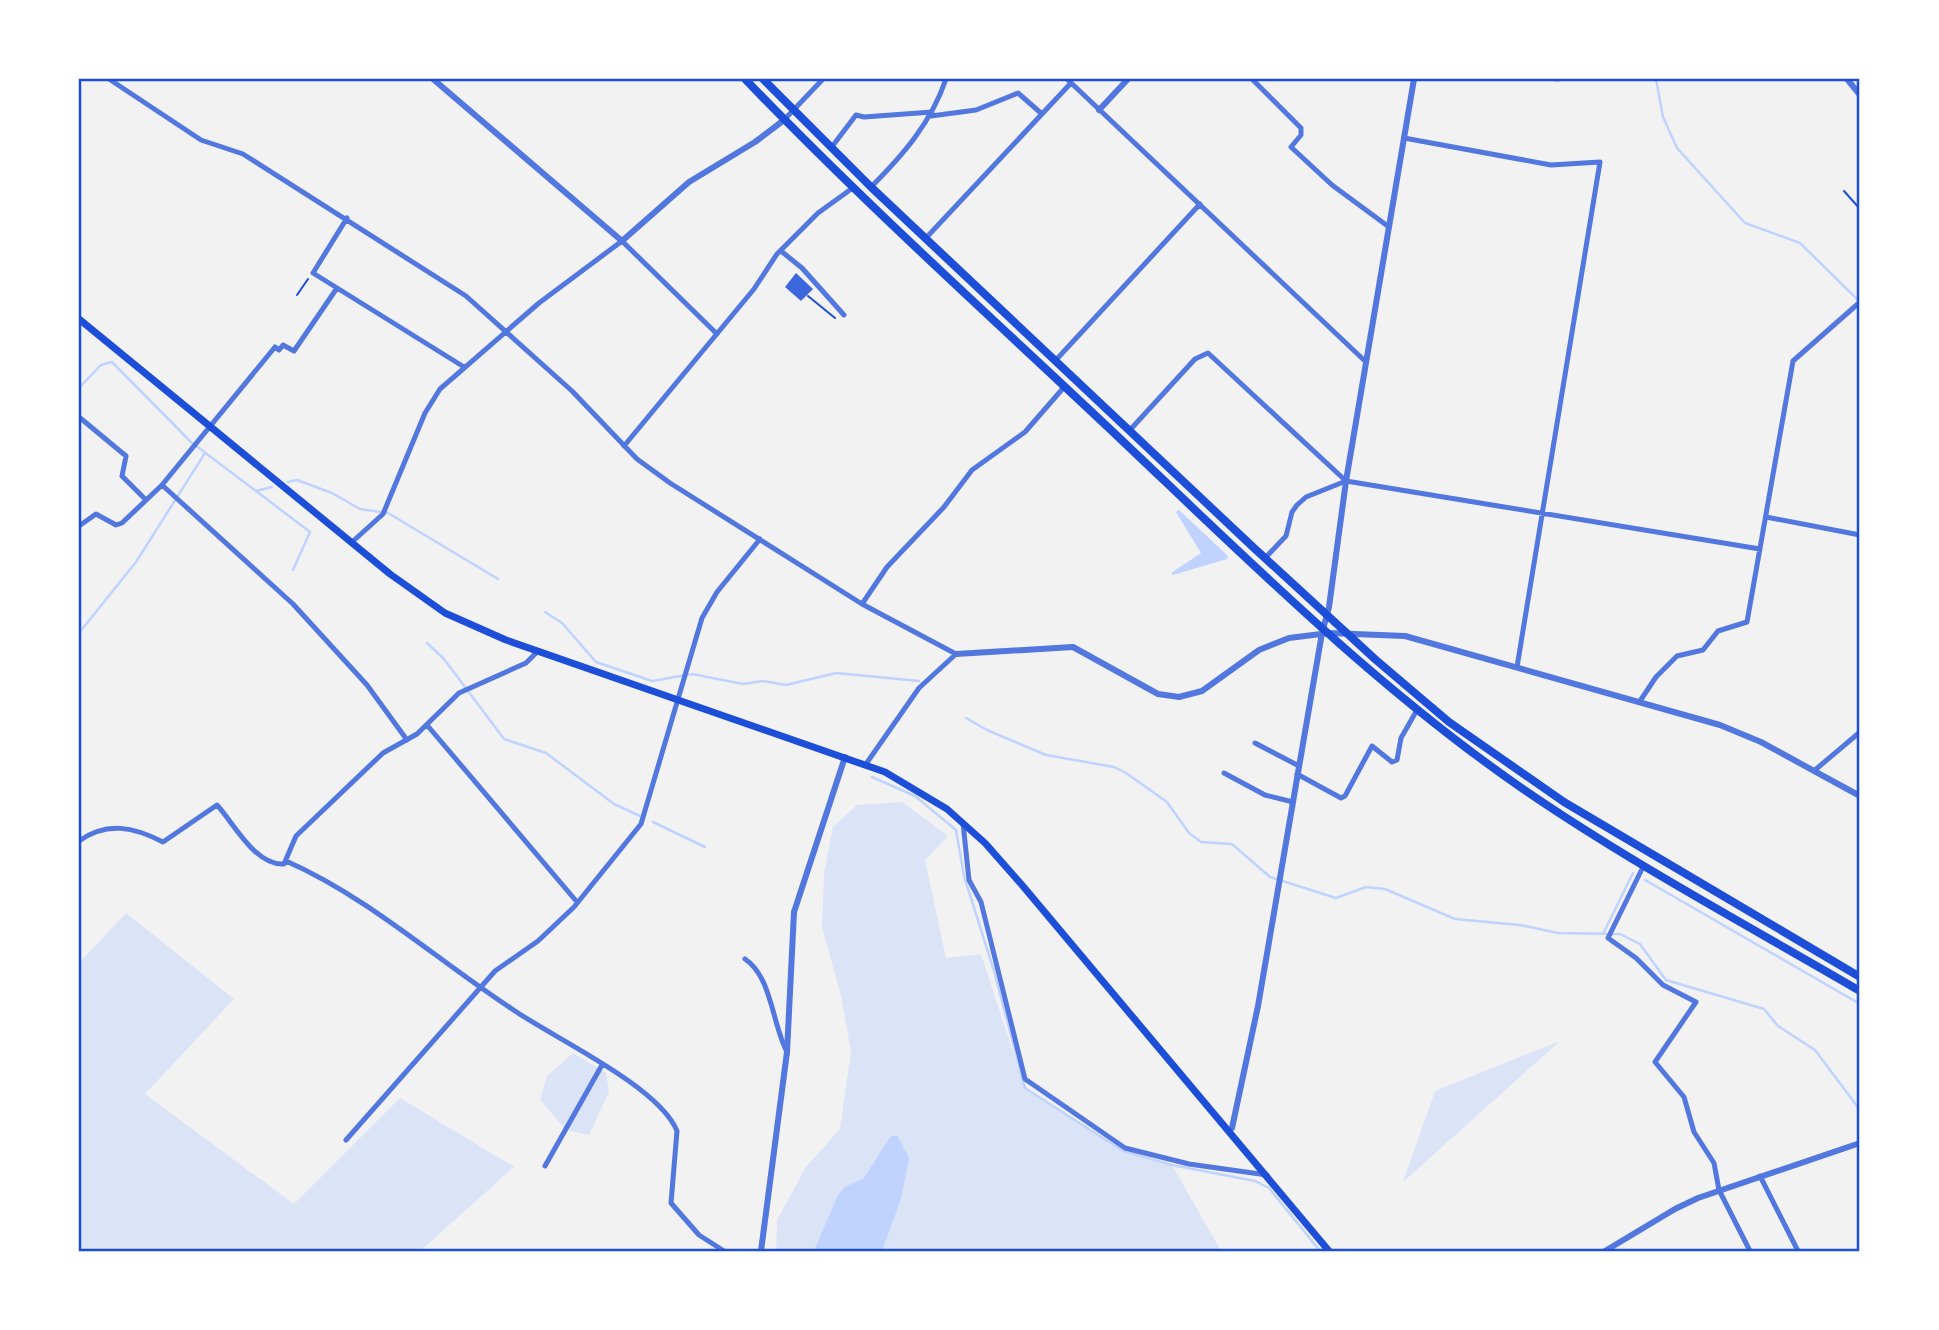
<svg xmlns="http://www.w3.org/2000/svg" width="1939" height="1330" font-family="'PT Sans Narrow',sans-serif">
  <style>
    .green { fill: #dbe4f7 }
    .water { fill: #bfd3fe }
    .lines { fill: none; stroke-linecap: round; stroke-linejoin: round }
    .stream { stroke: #bfd3fe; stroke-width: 2.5 }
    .building { fill: #3d67dc }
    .path { stroke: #1d4ed8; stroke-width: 2 }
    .minor { stroke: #5277de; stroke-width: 5 }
    .tertiary { stroke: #5277de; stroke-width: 6 }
    .secondary { stroke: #1d4ed8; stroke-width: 7 }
    .trunk { stroke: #1d4ed8; stroke-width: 8 }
    .neatline { fill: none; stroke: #1d4ed8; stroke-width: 2.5 }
  </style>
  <rect width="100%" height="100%" fill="#f2f2f2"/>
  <path class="green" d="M902 802 948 836 925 860 946 958 981 954 1025 1088 1123 1151 1172 1165 1221 1251H776L777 1220 806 1167 840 1129 851 1052 841 996 822 927 824 873 833 827 857 805Z
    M126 913 234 999 145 1094 294 1204 400 1098 514 1167 420 1251H79V963Z
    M1560 1041 1403 1182 1435 1091Z
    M573 1053 606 1073 609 1092 589 1135 566 1130 540 1100 547 1076Z"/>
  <path class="water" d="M1179 510 1228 556 1227 559 1173 575 1171 573 1201 553 1176 512Z
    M897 1135 909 1158 901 1199 882 1251H814L838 1195 845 1187 864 1178 890 1137Z"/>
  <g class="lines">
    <path class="stream" d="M1656 79 1663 117 1677 148 1745 223 1800 243 1859 301
      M79 388 101 365 112 362 191 442 256 491 272 487
      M288 482 297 480 332 493 360 509 388 513 498 579
      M256 491 310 532 293 570
      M545 612 562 623 596 662 652 681 692 674 743 684 763 681 786 685 836 673 919 681
      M79 633 136 562 205 453
      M427 643 444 659 504 739 546 753 614 804 640 816
      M966 718 987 730 1046 755 1114 767 1126 773 1167 802 1189 833 1201 842 1232 844 1270 877 1336 898 1366 887 1385 889 1455 919 1520 925 1558 933 1620 934 1640 944 1666 980 1764 1009 1778 1026 1815 1050 1860 1110
      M872 777 915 796 956 830 964 876 994 971 1025 1088 1123 1151 1172 1165 1255 1181 1269 1188 1320 1251
      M653 822 705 847
      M1645 880 1860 1004
      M1604 932 1633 873"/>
  </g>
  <path class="building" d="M796 273 813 289 801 301 785 287Z"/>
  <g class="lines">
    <path class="path" d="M1844 191 1860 209
      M297 295 308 279
      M808 296 835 318"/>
    <path class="minor" d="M109 79 201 140 243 154 466 296 572 391 637 459 670 483 862 604 956 654 919 688 866 764
      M1067 79 1366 362
      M1252 79 1301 128V135L1291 147 1332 185 1389 227
      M1556 79H1558
      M931 116 976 110 1018 93 1042 114
      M784 120 823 79
      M1404 138 1551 165 1600 162 1517 667
      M831 148 856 115 864 117 932 112
      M871 187C903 155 931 123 946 79
      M347 218 313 273 464 367
      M925 239 1071 83
      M781 251 802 268 844 315
      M1055 361 1200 204
      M79 417 126 456 122 476 145 499
      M1129 431 1195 359 1208 353 1346 481
      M624 446 754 289 777 254 818 213 854 187
      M162 485 293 604 367 685 407 740
      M1766 517 1860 535
      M79 526 96 514 116 525 122 523 162 485 275 347 279 350 283 345 294 351 337 288
      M351 543 383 514 425 413 440 389 539 303 622 241 717 334
      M1265 558 1286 536 1292 512 1297 505 1306 497 1346 481 1760 549
      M862 604 887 567 944 507 972 470 1025 432 1065 386
      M1640 701 1656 677 1677 656 1703 650 1718 631 1747 622 1793 361 1860 302
      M427 725 577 902
      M1255 743 1299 766
      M1815 770 1860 732
      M1224 773 1265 795 1293 802
      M1297 774 1341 798 1345 796 1372 746 1392 762 1397 760 1401 738 1417 710
      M963 823 969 880 981 902 1025 1079 1125 1148 1189 1164 1267 1175
      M79 841C107 821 134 827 163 842L217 805C233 822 255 866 284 864L296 836 383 753 417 734 459 693 526 663 537 652
      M286 861C368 897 437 960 512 1009 552 1037 659 1086 677 1131L671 1203 699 1235 724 1251
      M1644 865 1608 938 1636 958 1663 985 1696 1002 1655 1062 1684 1097 1694 1132 1714 1163 1719 1190 1750 1251
      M745 959C772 977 772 1024 787 1052
      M346 1140 495 971 538 941 574 907 641 824 702 618 717 592 760 539
      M545 1166 602 1065
      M1760 1176 1798 1251"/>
    <path class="tertiary" d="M433 79 622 241 689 182 755 142 784 120
      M1847 79 1860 95
      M1099 110 1128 79
      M956 654 1073 647 1158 694 1179 697 1202 691 1259 650 1289 638 1329 633 1405 636 1720 725 1761 742 1860 796
      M1232 1128 1258 1006 1322 633 1329 607 1346 481 1414 79
      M761 1251 787 1052 794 912 845 757
      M1605 1251 1675 1209 1698 1198 1860 1143"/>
    <path class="secondary" d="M79 319 390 574 445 613 506 640 885 772 947 809 985 843 1022 885 1329 1251"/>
    <path class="trunk" d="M745 79C862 201 989 315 1112 431 1244 556 1374 686 1523 789 1631 863 1747 925 1860 991
      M763 79 871 187 1254 548 1376 660 1449 722 1564 802 1860 977"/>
  </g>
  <rect width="1939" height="1330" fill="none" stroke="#ffffff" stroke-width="161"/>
  <rect x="80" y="80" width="1778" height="1170" class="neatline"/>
</svg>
